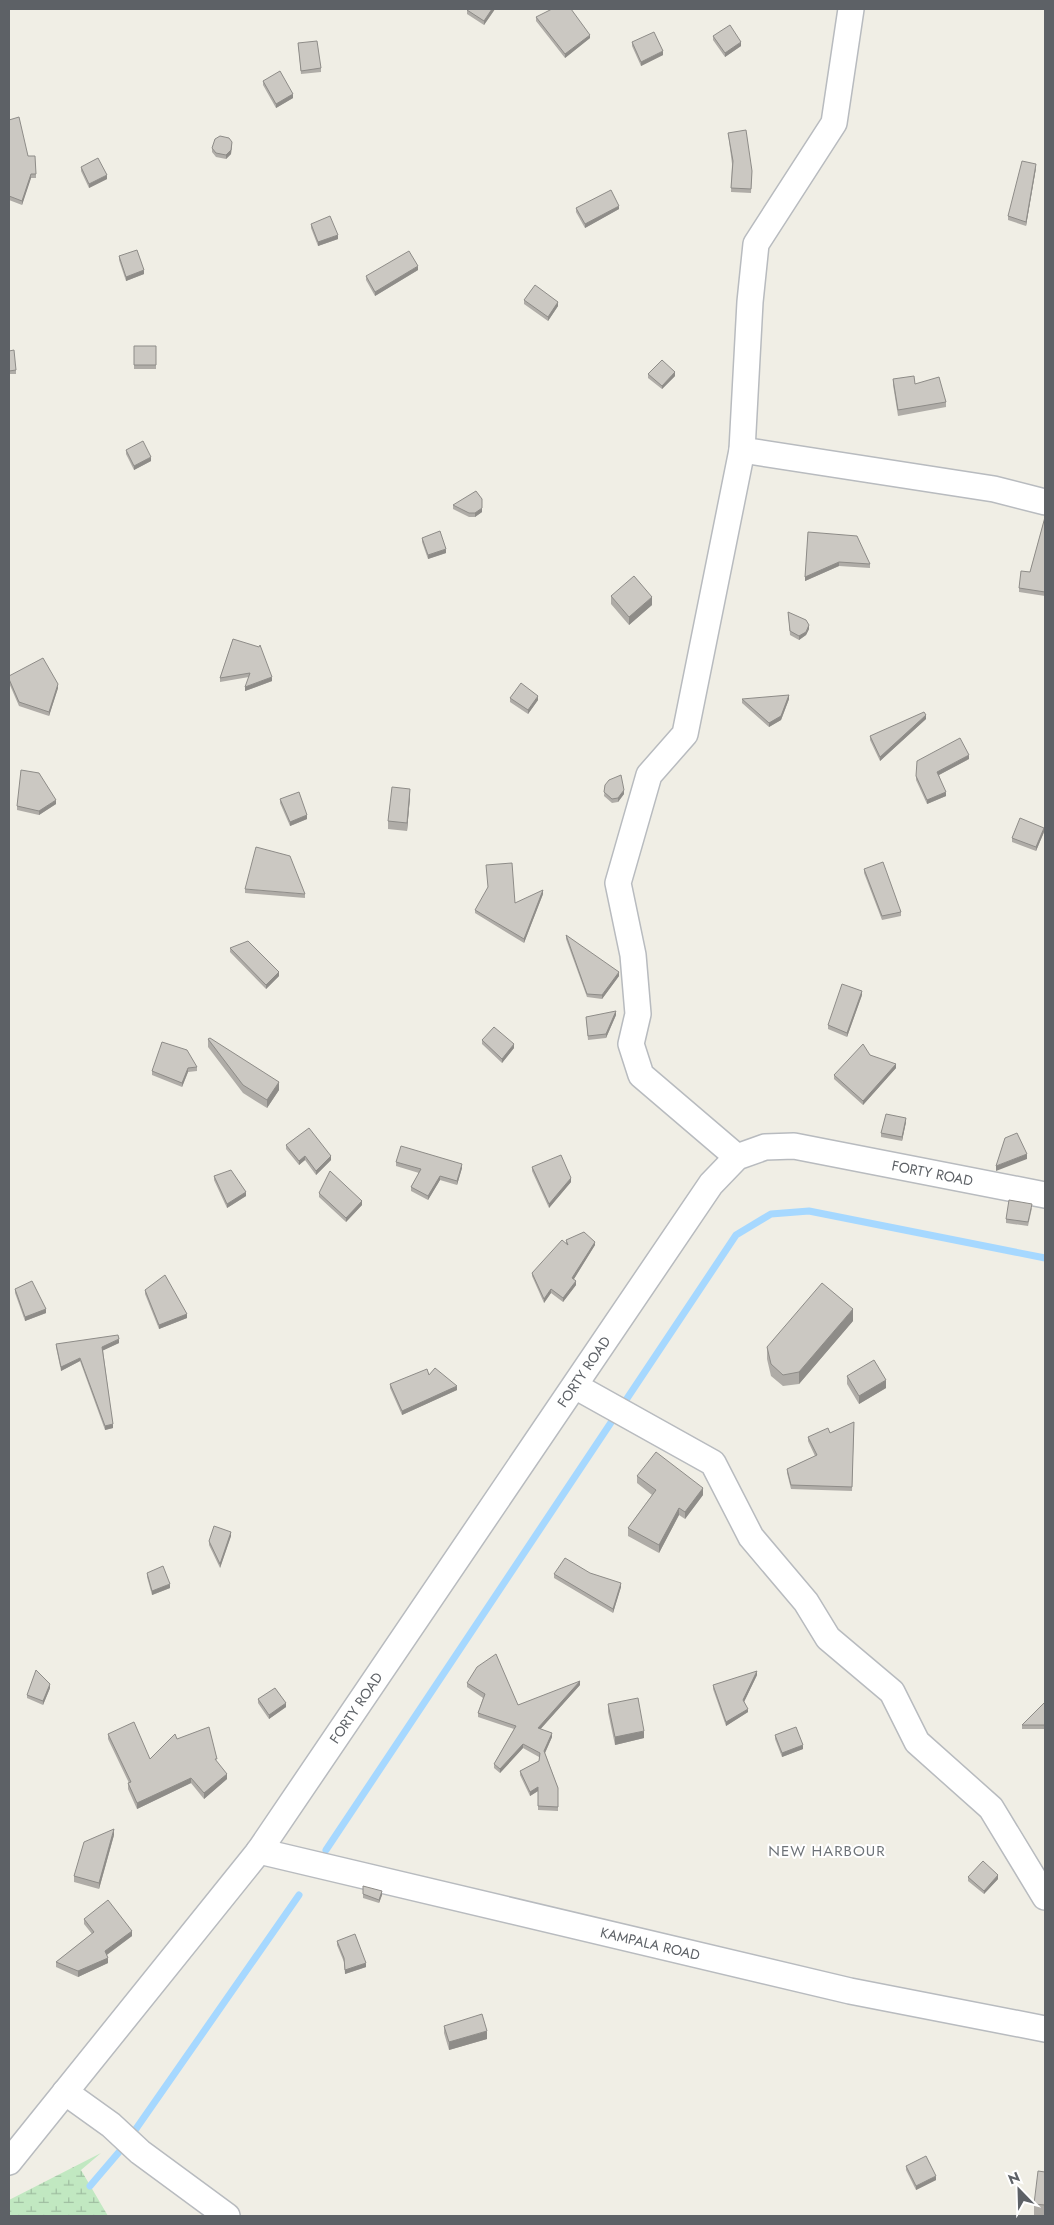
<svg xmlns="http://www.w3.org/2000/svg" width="1054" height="2225" font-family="Jost,sans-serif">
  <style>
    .wetland { fill: url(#wetland-marsh) }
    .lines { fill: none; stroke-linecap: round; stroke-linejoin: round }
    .stream { stroke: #a6d8ff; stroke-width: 7 }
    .street-casing { stroke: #b8bbbf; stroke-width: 28 }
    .street { stroke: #fff; stroke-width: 25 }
    .wall { fill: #afaca7 }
    .shaded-wall { fill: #8e8c88 }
    .building { fill: #cbc8c2; stroke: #8e8c88 }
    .labels { text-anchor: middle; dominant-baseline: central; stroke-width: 4; stroke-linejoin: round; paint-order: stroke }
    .street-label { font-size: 14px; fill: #5d6166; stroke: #fff }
    .neighbourhood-label { font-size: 15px; letter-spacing: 1px; fill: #6e7378; stroke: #fff }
  </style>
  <defs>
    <pattern id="wetland-marsh" width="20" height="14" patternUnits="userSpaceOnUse" patternTransform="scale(1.25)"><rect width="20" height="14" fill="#c1e8c1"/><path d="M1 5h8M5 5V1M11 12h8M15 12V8" fill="none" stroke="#a0bfa1"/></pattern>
  </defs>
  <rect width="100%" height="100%" fill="#f0eee5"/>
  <path class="wetland" d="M101 2153 81 2170 108 2216H9V2200Z"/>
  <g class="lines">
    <path class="stream" d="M326 1850 736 1235 771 1214 809 1211 1045 1258
      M131 2136 299 1895
      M90 2186 125 2145"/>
    <g class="street-casing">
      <g id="street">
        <path d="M742 450 994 489 1045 502"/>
        <path d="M737 1157 641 1075 631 1044 638 1014 633 955 618 883 649 775 685 734 742 450 750 302 756 244 834 123 851 9"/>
        <path d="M575 1386 713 1463 751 1537 806 1602 828 1638 892 1692 917 1742 991 1808 1045 1897"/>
        <path id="s1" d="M259 1851 850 1991 1045 2029"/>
        <path d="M65 2092 111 2125 140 2152 227 2216"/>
        <path id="s2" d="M9 2162 259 1851 711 1184 737 1157 765 1147 794 1146 1045 1195"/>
      </g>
    </g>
    <use href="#street" class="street"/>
  </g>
  <path class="wall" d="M495 9 484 25 467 14V10Z
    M536 17 590 38 565 58 536 21Z
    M713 36 741 46 725 57 713 40Z
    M632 42 663 55 641 66 632 46Z
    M298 43 321 68V72L301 74Z
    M263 81 293 98 276 108 263 85Z
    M9 120 28 156 36 174V178H31L22 205 9 200Z
    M728 133 752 171 751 193 731 192 732 164Z
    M232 146 231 154 226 159 216 157 212 152V148Z
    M81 167 107 179 89 188 81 171Z
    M1036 168 1026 226 1008 220V216Z
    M576 208 619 209 585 228 576 212Z
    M311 224 338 239 318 246 311 228Z
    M119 256 144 274 126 281 119 260Z
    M418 270 375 296 366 280V276Z
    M524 300 558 306 548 321 524 304Z
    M134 346H156V369H134Z
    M9 351 16 370V374H9Z
    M648 374 675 376 662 389 648 378Z
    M893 379 915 384 946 402V407L898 416 893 385Z
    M126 450 151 461 134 470 126 454Z
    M453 505 482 512 475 517H469L453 509Z
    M1045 517V596L1019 592V588L1030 572Z
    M808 532 870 564V568L839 566 805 581Z
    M422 538 446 553 428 559 422 542Z
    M611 596 652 605 629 625 611 604Z
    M788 612 809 629 806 635 799 640 790 635Z
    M233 639 272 681 245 691 249 677 220 682V678Z
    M9 676 58 688 49 716 19 706 9 683Z
    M510 698 538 700 528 714 510 702Z
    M742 699H789L781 720 769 727 742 703Z
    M926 719 880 761 870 740V736Z
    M969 759 939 775 946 796 927 804 916 780V776Z
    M605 785 624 794 618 802 612 803 604 796Z
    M410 797 407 831 388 829V821Z
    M280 799 307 819 290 826 280 803Z
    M56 804 39 815 17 810V806Z
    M1044 832 1036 851 1012 842V838Z
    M864 869 901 912V916L882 920 864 873Z
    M245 889 305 894V898L245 893Z
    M543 894 524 943 475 913V910L515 903Z
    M566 935 619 976 602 999 587 997 566 939Z
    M230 948 279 976 266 989 230 952Z
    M862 995 847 1037 828 1029V1025Z
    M616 1015 606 1038 588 1040 586 1017Z
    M208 1039 279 1090 267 1108 243 1093 208 1047Z
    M482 1040 514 1048 502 1063 482 1044Z
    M870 1055 896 1068 863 1105 834 1079V1075Z
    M197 1067V1071L188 1072 182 1087 152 1075V1071Z
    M906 1122 902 1141 881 1137V1133Z
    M286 1145 331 1160 316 1175 305 1160 299 1165 286 1149Z
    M396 1162 462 1168 457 1185 440 1180 428 1200 411 1191V1187L419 1173 396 1166Z
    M532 1167 571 1182 549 1208 532 1171Z
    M214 1176 246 1196 227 1208 214 1180Z
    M319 1193 362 1205 346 1222 319 1197Z
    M1032 1208 1028 1226 1006 1223V1219Z
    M566 1240 595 1245 574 1279 576 1285 563 1302 551 1293 544 1303 532 1276V1273L566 1243Z
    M15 1289 46 1313 25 1321 15 1293Z
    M145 1290 187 1318 159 1329 145 1294Z
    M853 1321 799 1384 783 1386 771 1376 767 1359V1347Z
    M119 1343 103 1350 113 1428 105 1430 80 1361 61 1371 56 1347V1344Z
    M429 1375 457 1390 402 1415 390 1388V1384Z
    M847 1376 886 1388 859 1404 847 1384Z
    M854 1422 852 1491 791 1489 787 1473V1469L815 1456 808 1441V1437L830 1433Z
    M637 1476 703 1495 685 1519 679 1515 659 1553 628 1536V1528L652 1495 637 1483Z
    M231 1536 220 1568 209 1545V1541Z
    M147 1573 170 1588 152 1595 147 1577Z
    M554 1574 621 1587 613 1613 554 1578Z
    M757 1675 744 1702 748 1712 726 1726 713 1689V1685Z
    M467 1683 518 1705 580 1685 540 1729 552 1737 545 1753 558 1788V1811L538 1810V1791L530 1796 520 1775V1771L539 1761V1757L523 1748 500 1773 494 1768V1764L514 1729 478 1717V1713L483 1698 467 1687Z
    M50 1688 43 1705 27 1698V1695Z
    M258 1699 286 1707 269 1719 258 1703Z
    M1045 1702V1729H1022V1725Z
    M608 1704 644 1738 615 1745 608 1712Z
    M108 1734 150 1759 177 1739 217 1762 227 1779 204 1799 191 1783 137 1809 128 1789V1783H129L108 1739Z
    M775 1735 803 1749 782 1757 775 1739Z
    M114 1835 99 1889 74 1882V1876Z
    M968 1877 998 1879 984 1894 968 1881Z
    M363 1886 382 1895 379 1903 363 1898Z
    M84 1919 132 1936 107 1955 108 1963 78 1977 56 1967V1962L92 1934 84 1924Z
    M337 1941 366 1967 345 1974 344 1962 337 1945Z
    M444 2026 487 2039 449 2050 444 2033Z
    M906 2166 936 2180 916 2190 906 2170Z
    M1045 2172V2216H1034V2204Z"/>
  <path class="shaded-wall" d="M492 9H495L484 25V21Z
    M590 35V38L565 58V54Z
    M741 42V46L725 57V53Z
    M663 51V55L641 66V62Z
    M293 94V98L276 108V104Z
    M232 142 231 154 226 159V155Z
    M1036 164V168L1026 226V222Z
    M31 174V178L22 205V201Z
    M107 175V179L89 188V184Z
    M619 206V209L585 228V224Z
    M338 235V239L318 246V242Z
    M418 266V270L375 296V292Z
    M144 270V274L126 281V277Z
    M558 302V306L548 321V317Z
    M675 372V376L662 389V386Z
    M151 457V461L134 470V466Z
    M482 508V512L475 517V513Z
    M446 549V553L428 559V555Z
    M839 562V566L805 581V577Z
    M652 597V605L629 625V617Z
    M809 625V629L806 635 799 640V636Z
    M272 677V681L245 691V687Z
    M58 684V688L49 716V712Z
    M789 695V699L781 720 769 727V723Z
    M538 696V700L528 714V710Z
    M926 715V719L880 761V757Z
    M969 755V759L937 776V772Z
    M410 789V797L407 831V823Z
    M624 790V794L618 802V798Z
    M946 792V796L927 804V800Z
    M56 800V804L39 815V811Z
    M307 815V819L290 826V822Z
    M1044 828V832L1036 851V847Z
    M543 890V894L524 943V939Z
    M279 972V976L266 989V985Z
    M619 972V976L602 999V995Z
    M862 991V995L847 1037V1033Z
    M616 1011V1015L606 1038V1034Z
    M514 1044V1048L502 1063V1059Z
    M896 1064V1068L863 1105V1101Z
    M188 1068V1072L182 1087V1083Z
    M279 1082V1090L267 1108V1100Z
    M906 1118V1122L902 1141V1137Z
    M1027 1154V1159L996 1171V1166Z
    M305 1156V1160L299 1165V1161Z
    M331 1156V1160L316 1175V1171Z
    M462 1164V1168L457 1185V1181Z
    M440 1176V1180L428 1200V1196Z
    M571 1178V1182L549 1208V1204Z
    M246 1192V1196L227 1208V1204Z
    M362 1201V1205L346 1222V1218Z
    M595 1242V1245L572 1282V1278Z
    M576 1281V1285L563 1302V1298Z
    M551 1289V1293L544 1303V1299Z
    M46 1309V1313L25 1321V1317Z
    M853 1309V1321L799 1384V1372Z
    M187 1314V1318L159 1329V1325Z
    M119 1339V1343L102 1351V1347Z
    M80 1358V1361L61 1371V1367Z
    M886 1380V1388L859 1404V1396Z
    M457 1386V1390L402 1415V1411Z
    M113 1424V1428L105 1430V1426Z
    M703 1488V1495L685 1519V1512Z
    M679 1508V1515L659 1553V1545Z
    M231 1532V1536L220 1568V1564Z
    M621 1583V1587L613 1613V1609Z
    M170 1584V1588L152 1595V1591Z
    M757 1671V1675L743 1704V1700Z
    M580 1681V1685L538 1732V1728Z
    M50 1684V1688L43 1705V1701Z
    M286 1703V1707L269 1719V1715Z
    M748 1709V1712L726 1726V1722Z
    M644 1731V1738L615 1745V1737Z
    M552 1733V1737L544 1755V1751Z
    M523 1744V1748L500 1773V1769Z
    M803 1745V1749L782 1757V1753Z
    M227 1774V1779L204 1799V1793Z
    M191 1778V1783L137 1809V1803Z
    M538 1787V1791L530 1796V1792Z
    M114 1829V1835L99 1889V1883Z
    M998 1875V1879L984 1894V1891Z
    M382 1891V1895L379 1903V1900Z
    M132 1931V1936L105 1956V1951Z
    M108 1958V1963L78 1977V1971Z
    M366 1963V1967L345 1974V1970Z
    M487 2031V2039L449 2050V2042Z
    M936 2176V2180L916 2190V2186Z"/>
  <path class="building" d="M468 9H492L484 21 467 10Z
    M552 9H571L590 35 565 54 536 17Z
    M730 25 741 42 725 53 713 36Z
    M654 32 663 51 641 62 632 42Z
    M317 41 321 68 301 71 298 43Z
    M280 71 293 94 276 104 263 81Z
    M19 117 28 156H35L36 174H31L22 201 9 196V120Z
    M746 130 752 171 751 189 731 188 733 161 728 133Z
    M220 136 229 138 232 142 231 150 226 155 216 153 212 148 215 139Z
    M98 158 107 175 89 184 81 167Z
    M1022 161 1036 164 1026 222 1008 216Z
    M611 190 619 206 585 224 576 208Z
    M330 216 338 235 318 242 311 224Z
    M137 250 144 270 126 277 119 256Z
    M409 251 418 266 375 292 366 276Z
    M535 285 558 302 548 317 524 300Z
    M134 346H156V365H134Z
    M14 350 16 370 9 371V351Z
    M662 360 675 372 662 386 648 374Z
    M914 376 915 384 939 377 946 402 898 410 893 379Z
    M143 441 151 457 134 466 126 450Z
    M476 491 482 499V508L475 513H469L453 505Z
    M1045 517V592L1019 588 1021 571 1030 572Z
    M440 531 446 549 428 555 422 538Z
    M808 532 857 536 870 564 839 562 805 577Z
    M634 576 652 597 629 617 611 596Z
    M788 612 806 620 809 625 806 632 799 636 790 631Z
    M233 639 259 647 260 645 272 677 245 687 250 673 220 678Z
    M43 658 58 684 49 712 19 702 9 679V676Z
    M521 683 538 696 528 710 510 698Z
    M789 695 781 716 769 723 742 699Z
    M924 712 926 715 880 757 870 736Z
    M960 738 969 755 937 772 946 792 927 800 916 776 917 761Z
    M21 770 39 773 56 800 39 811 17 806Z
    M621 775 624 790 618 798 612 799 604 792 605 785 609 780Z
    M392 787 410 789 407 823 388 821Z
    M299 792 307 815 290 822 280 799Z
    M1020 818 1044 828 1036 847 1012 838Z
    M256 847 290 856 305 894 245 889Z
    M883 862 901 912 882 916 864 869Z
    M512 863 515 903 543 890 524 939 475 910 488 887 486 865Z
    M566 935 619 972 602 995 587 994Z
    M248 941 279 972 266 985 230 948Z
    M842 984 862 991 847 1033 828 1025Z
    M616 1011 606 1034 588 1036 586 1017Z
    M494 1027 514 1044 502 1059 482 1040Z
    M210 1038 279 1082 267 1100 243 1085 208 1039Z
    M162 1042 187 1050 197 1067 188 1068 182 1083 152 1071Z
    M863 1044 870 1055 896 1064 863 1101 834 1075Z
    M886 1114 906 1118 902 1137 881 1133Z
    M309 1128 331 1156 316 1171 305 1156 299 1161 286 1145Z
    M1017 1133 1027 1154 996 1166 1005 1138Z
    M401 1146 462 1164 457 1181 440 1176 428 1196 411 1187 421 1169 396 1162Z
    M561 1155 571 1178 549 1204 532 1167Z
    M231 1170 246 1192 227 1204 214 1176Z
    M330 1171 362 1201 346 1218 319 1193Z
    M1009 1200 1032 1204 1028 1222 1006 1219Z
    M584 1232 595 1242 572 1278 576 1281 563 1298 551 1289 544 1299 532 1273 562 1240 568 1245 566 1240Z
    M165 1275 187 1314 159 1325 145 1290Z
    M32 1281 46 1309 25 1317 15 1289Z
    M822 1283 853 1309 799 1372 783 1375 771 1364 767 1347Z
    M118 1335 119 1339 102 1347 113 1424 105 1426 80 1358 61 1367 56 1344Z
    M874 1360 886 1380 859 1396 847 1376Z
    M435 1368 457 1386 402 1411 390 1384 427 1369 429 1375Z
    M854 1422 852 1487 791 1485 787 1469 817 1455 808 1437 828 1428 830 1433Z
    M656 1452 703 1488 685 1512 679 1508 659 1545 628 1528 656 1490 637 1476Z
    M214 1526 231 1532 220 1564 209 1541Z
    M565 1558 590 1573 621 1583 613 1609 554 1574Z
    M163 1566 170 1584 152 1591 147 1573Z
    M496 1654 518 1705 580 1681 538 1728 552 1733 544 1751 558 1788V1807L538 1806V1787L530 1792 520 1771 539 1761 540 1753 523 1744 500 1769 494 1764 516 1726 478 1713 485 1694 467 1683 477 1667Z
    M36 1670 50 1684 43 1701 27 1695Z
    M757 1671 743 1700 748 1709 726 1722 713 1685Z
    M275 1688 286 1703 269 1715 258 1699Z
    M638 1698 644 1731 615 1737 608 1704Z
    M1045 1702V1725H1022Z
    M134 1722 150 1759 175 1734 177 1739 209 1727 217 1759H215L227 1774 204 1793 191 1778 137 1803 128 1783 131 1782 108 1734Z
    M796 1727 803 1745 782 1753 775 1735Z
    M114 1829 99 1883 74 1876 84 1842Z
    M983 1861 998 1875 984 1891 968 1877Z
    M363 1886 382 1891 379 1900 363 1894Z
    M108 1900 132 1931 105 1951 108 1958 78 1971 56 1962 94 1932 84 1919Z
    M355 1934 366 1963 345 1970 344 1958 337 1941Z
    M482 2014 487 2031 449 2042 444 2026Z
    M926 2156 936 2176 916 2186 906 2166Z
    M1038 2171 1045 2172V2205L1034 2204Z"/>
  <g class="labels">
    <g class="street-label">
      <text stroke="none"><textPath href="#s2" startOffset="1442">FORTY ROAD</textPath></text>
      <text stroke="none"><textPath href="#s2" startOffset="978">FORTY ROAD</textPath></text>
      <text stroke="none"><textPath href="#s2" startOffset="572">FORTY ROAD</textPath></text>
      <text stroke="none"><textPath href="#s1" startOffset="402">KAMPALA ROAD</textPath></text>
    </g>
    <g class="neighbourhood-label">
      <text x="827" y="1851">NEW HARBOUR</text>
    </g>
  </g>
  <rect width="1054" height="2225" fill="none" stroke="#5d6166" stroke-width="20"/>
  <g transform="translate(1019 2190) rotate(337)" stroke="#ffffff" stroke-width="4" paint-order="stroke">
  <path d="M0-4L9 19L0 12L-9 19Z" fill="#5d6166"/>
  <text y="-8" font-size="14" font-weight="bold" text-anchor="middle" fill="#5d6166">N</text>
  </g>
</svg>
